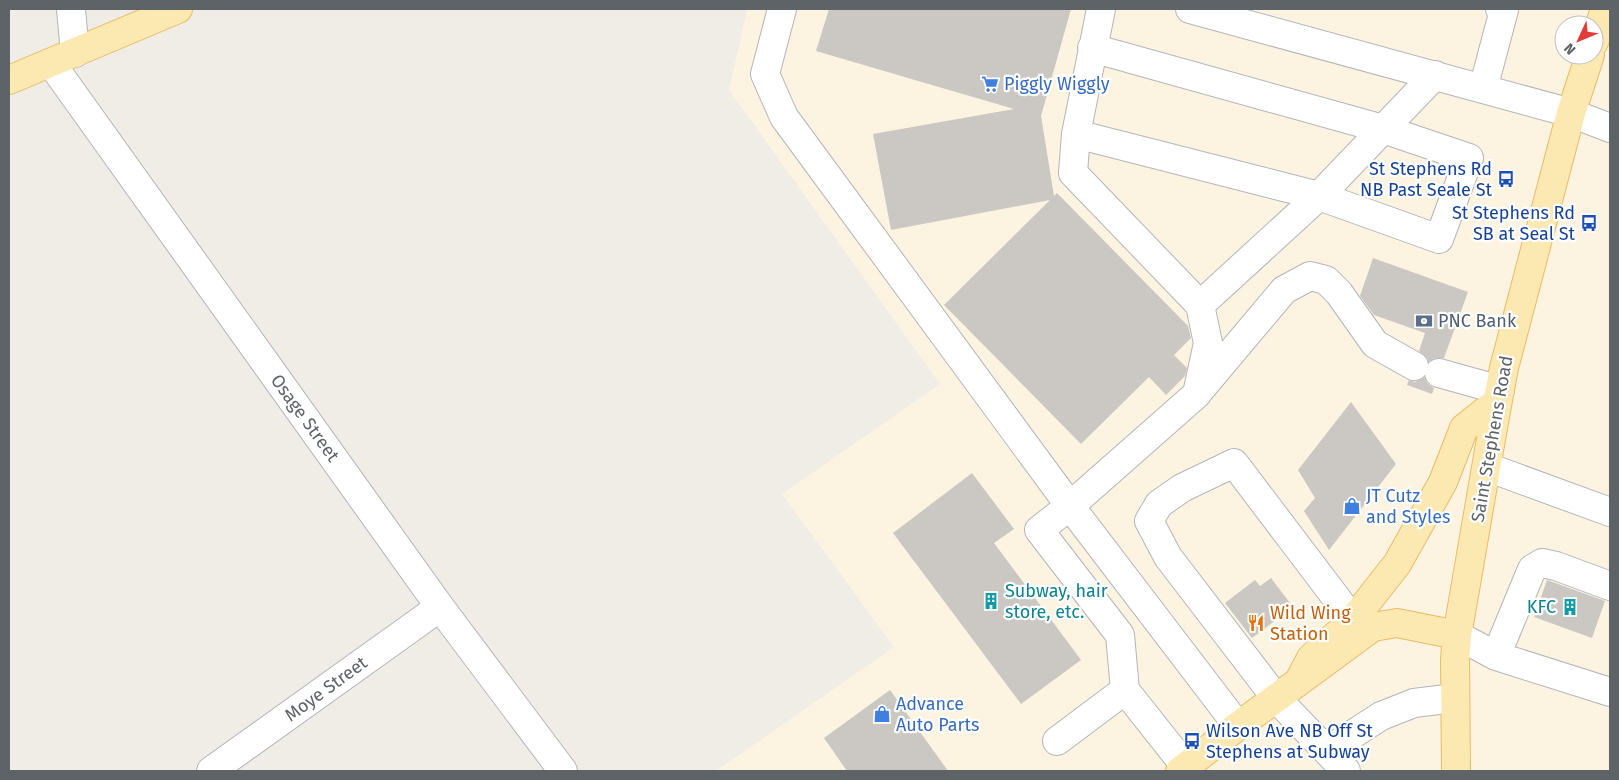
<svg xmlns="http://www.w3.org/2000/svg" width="1619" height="780" font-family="'Fira Sans',sans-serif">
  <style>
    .commercial { fill: #fcf3e0; fill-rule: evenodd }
    .building { fill: #cbc8c3 }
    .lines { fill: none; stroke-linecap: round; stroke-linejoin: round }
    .minor-casing { stroke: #b2b5b9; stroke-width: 30 }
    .major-casing { stroke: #ebbb65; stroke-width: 30 }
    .minor { stroke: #fff; stroke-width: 28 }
    .major { stroke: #fbe9b1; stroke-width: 28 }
    .labels { text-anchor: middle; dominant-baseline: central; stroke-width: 4.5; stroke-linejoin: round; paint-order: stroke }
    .shop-label { font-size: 18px; fill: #366cbe; stroke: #fff; text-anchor: start }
    .transit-label { font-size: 18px; fill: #164399; stroke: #fff; text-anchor: end }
    .service-label { font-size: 18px; fill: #4e5e75; stroke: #fff; text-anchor: start }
    .street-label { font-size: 18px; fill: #5e6367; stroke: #fff }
    .culture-label { font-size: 18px; fill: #0d838f; stroke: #fff; text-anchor: start }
    .food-label { font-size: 18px; fill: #c56008; stroke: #fff; text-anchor: start }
  </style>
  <rect width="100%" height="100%" fill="#f0ede7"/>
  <path class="commercial" d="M747 9H1610V771H716L894 647 782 494 940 384 729 90ZM1564 25H1594V55H1564Z"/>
  <path class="building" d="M829 9H1071L1041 116 1054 196 1057 193 1188 326 1191 338 1174 355 1187 368 1185 376 1166 395 1149 377 1081 444 944 305 1050 200 891 230 873 134 1014 109 816 51Z
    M1373 258 1468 292 1444 358H1436L1428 362 1427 358 1419 351 1425 333 1374 315 1360 296Z
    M1424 377 1428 384 1434 388 1432 394 1407 385 1409 380 1415 382Z
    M1351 402 1396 464 1329 550 1304 511 1315 498 1298 470Z
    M972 473 1014 529 994 543 1081 660 1021 704 893 533Z
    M1271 578 1293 607 1252 638 1225 603 1255 580 1260 586Z
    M1547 580 1605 601 1592 638 1534 617Z
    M890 690 948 771H847L824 738Z"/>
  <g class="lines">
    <g class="minor-casing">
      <path id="minor" d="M71 9 75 53
        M782 9 765 74 784 117 1070 506 1238 726
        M1101 9 1076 134 1073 173 1200 305
        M1190 9 1571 113 1610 128
        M51 63 440 607 563 771
        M1483 89 1504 10 1500 9
        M1076 134 1319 196 1439 239 1469 158 1383 129 1092 48
        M1439 373 1500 390
        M1199 391 1284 290 1310 276 1326 280 1339 293 1375 344 1414 366
        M1487 467 1610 512
        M1457 635 1496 656 1610 692
        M1496 656 1532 569 1542 563 1556 566 1610 586
        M1057 741 1125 690
        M1327 751 1381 716 1414 703 1455 698
        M1186 767 1125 690 1120 635 1039 530 1070 506 1197 394 1208 343 1200 305 1319 196 1435 75
        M211 771 440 607
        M1346 771 1276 698 1168 557 1149 521 1159 504 1182 488 1234 463 1353 620"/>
    </g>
    <g class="major-casing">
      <path id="major" d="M1594 42 1605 9
        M9 80 178 9
        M1299 681 1311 658 1353 620 1397 564 1443 482 1464 428 1497 402
        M1180 771 1238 726 1373 627 1397 623 1457 635
        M1456 771 1455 660 1457 635C1473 546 1487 457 1504 368L1571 113 1590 55"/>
    </g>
    <use href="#minor" class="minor"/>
    <use href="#major" class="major"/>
  </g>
  <defs>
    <g id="supermarket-bare" transform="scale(1.35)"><path d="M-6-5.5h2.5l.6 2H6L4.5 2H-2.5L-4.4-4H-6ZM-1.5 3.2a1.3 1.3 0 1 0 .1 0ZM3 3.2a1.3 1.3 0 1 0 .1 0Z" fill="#3f7fe0" stroke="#fff" stroke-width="2.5" paint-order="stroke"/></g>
    <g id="bus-bare" transform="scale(1.35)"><path d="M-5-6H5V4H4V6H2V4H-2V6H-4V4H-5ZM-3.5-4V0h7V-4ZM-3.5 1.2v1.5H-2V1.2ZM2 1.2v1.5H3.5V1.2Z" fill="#1a4fb4" stroke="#fff" stroke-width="2.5" paint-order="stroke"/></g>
    <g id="bank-bare" transform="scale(1.35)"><path d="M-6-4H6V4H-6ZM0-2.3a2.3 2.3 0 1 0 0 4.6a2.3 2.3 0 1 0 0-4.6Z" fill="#5c6f8a" stroke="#fff" stroke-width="2.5" paint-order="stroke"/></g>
    <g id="shop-bare" transform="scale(1.35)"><path d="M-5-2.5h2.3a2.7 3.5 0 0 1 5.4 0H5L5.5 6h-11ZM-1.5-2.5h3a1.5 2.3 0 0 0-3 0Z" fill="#3f7fe0" stroke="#fff" stroke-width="2.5" paint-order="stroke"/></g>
    <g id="building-bare" transform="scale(1.35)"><path d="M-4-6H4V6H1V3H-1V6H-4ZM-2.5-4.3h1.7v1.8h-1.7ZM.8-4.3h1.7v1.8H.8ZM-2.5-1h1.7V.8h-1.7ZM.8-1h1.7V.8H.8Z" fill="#0f9aa8" stroke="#fff" stroke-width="2.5" paint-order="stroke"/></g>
    <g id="restaurant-bare" transform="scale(1.35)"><path d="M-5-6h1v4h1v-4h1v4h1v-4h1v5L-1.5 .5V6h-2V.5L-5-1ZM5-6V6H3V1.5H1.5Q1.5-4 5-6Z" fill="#e8710a" stroke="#fff" stroke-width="2.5" paint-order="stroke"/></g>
  </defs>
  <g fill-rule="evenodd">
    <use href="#supermarket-bare" x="990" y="84"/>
    <use href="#bus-bare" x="1506" y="179"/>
    <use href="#bus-bare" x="1589" y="223"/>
    <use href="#bank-bare" x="1424" y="321"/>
    <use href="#shop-bare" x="1352" y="506"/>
    <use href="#building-bare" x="991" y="601"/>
    <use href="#building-bare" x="1570" y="607"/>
    <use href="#restaurant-bare" x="1256" y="623"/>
    <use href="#shop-bare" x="882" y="714"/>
    <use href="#bus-bare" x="1192" y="741"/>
  </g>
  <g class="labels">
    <g class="shop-label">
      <text x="1004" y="84">Piggly Wiggly</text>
      <text x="1366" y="496">JT Cutz<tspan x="1366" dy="21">and Styles</tspan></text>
      <text x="896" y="704">Advance<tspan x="896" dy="21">Auto Parts</tspan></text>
    </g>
    <g class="transit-label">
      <text x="1492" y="169">St Stephens Rd<tspan x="1492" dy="21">NB Past Seale St</tspan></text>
      <text x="1575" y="213">St Stephens Rd<tspan x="1575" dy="21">SB at Seal St</tspan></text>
      <text x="1206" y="731" text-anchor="start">Wilson Ave NB Off St<tspan x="1206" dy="21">Stephens at Subway</tspan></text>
    </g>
    <g class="service-label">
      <text x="1438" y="321">PNC Bank</text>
    </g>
    <g class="street-label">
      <text transform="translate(305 418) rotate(54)">Osage Street</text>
      <text transform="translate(1492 439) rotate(-80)">Saint Stephens Road</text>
      <text transform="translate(326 689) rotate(-36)">Moye Street</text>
    </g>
    <g class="culture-label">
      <text x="1005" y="591">Subway, hair<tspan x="1005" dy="21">store, etc.</tspan></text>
      <text x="1556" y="607" text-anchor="end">KFC</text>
    </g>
    <g class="food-label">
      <text x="1270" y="613">Wild Wing<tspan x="1270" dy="21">Station</tspan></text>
    </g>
  </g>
  <rect width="1619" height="780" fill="none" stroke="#5e6367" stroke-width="20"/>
  <g transform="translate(1579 40) rotate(226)"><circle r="24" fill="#ffffff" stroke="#bfc1c2"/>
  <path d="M0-4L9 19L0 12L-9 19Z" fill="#e13c3c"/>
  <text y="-8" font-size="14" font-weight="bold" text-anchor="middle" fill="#5e6367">N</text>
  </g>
</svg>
